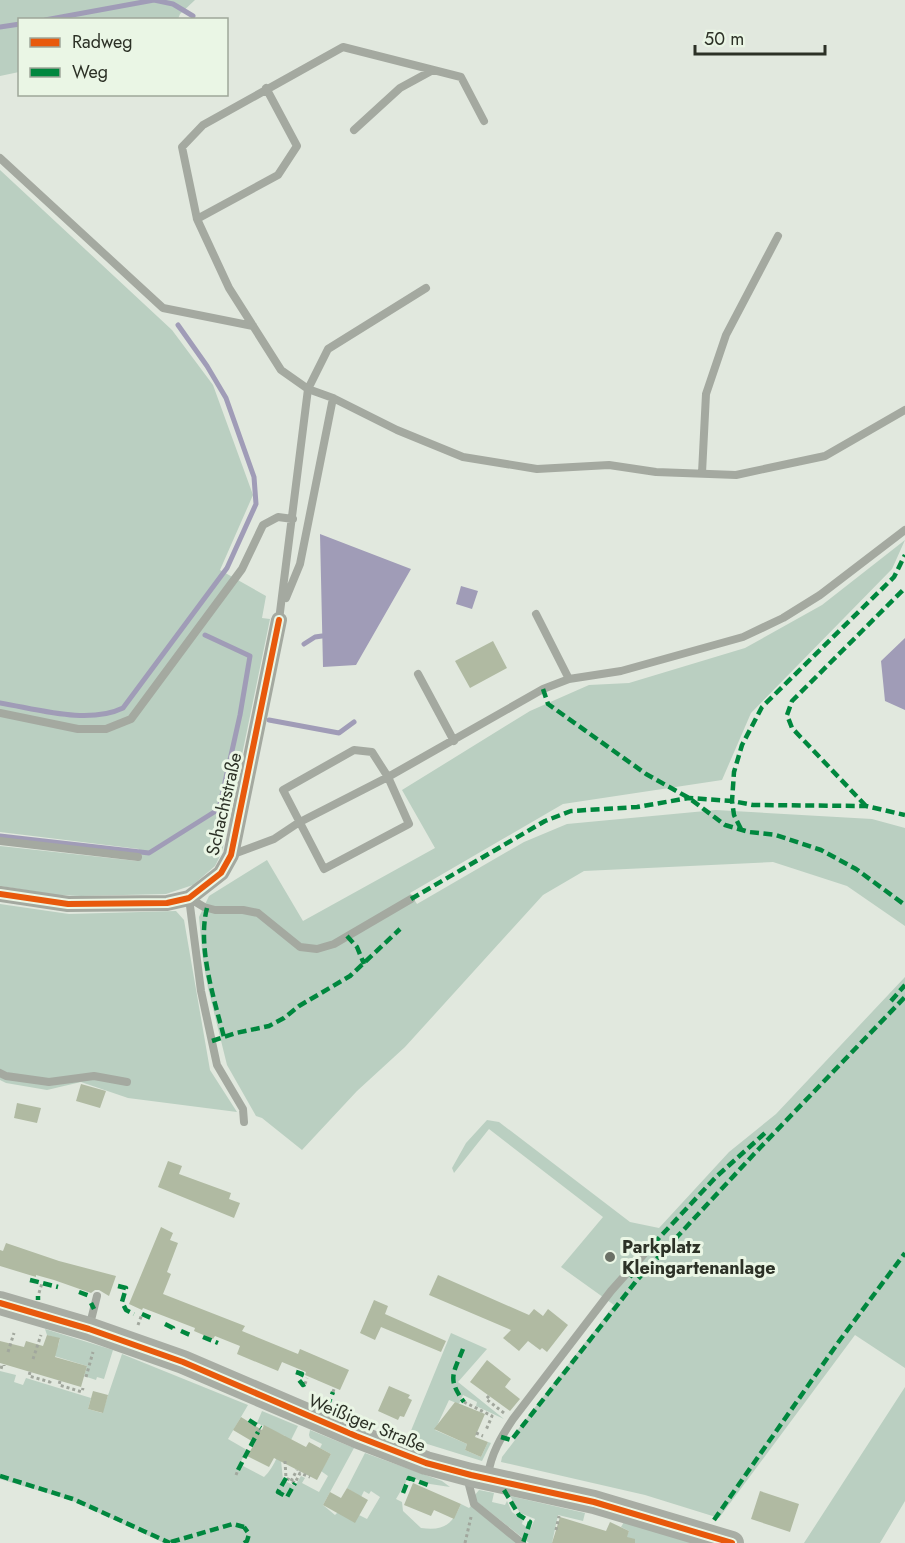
<svg xmlns="http://www.w3.org/2000/svg" width="905" height="1543" font-family="Jost,sans-serif">
  <style>
    .green { fill: #bacfc1 }
    .water { fill: #a09cb7 }
    .lines { fill: none; stroke-linecap: round; stroke-linejoin: round }
    .stream { stroke: #a09cb7; stroke-width: 5 }
    .building { fill: #b0baa2 }
    .path { stroke: #a1a79d; stroke-width: 3; stroke-dasharray: 3 3; stroke-linecap: butt }
    .lane { stroke: #a4a9a0; stroke-width: 8 }
    .street { stroke: #a4a9a0; stroke-width: 16 }
    .secondary { stroke: #a8ada4; stroke-width: 24 }
    .quiet { stroke: #00873e; stroke-width: 4.5; stroke-dasharray: 9 4.5; stroke-linecap: butt }
    .cycleway-casing { stroke: #eaf6e5; stroke-width: 10 }
    .cycleway { stroke: #e8590c; stroke-width: 6 }
    .poi-dot { fill: #6b7166; stroke: #eaf6e5; stroke-width: 2 }
    .labels { text-anchor: middle; dominant-baseline: central; stroke-width: 6; stroke-linejoin: round; paint-order: stroke }
    .street-label { font-size: 18px; fill: #2c3126; stroke: #eaf6e5 }
    .poi-label { font-size: 18px; font-weight: bold; fill: #2c3126; stroke: #eaf6e5; text-anchor: start }
  </style>
  <rect width="100%" height="100%" fill="#e1e8de"/>
  <path class="green" d="M0 0H195L180 14 178 19 20 20 19 72 0 76Z
    M0 170 172 330 213 385 253 495 220 570 266 596 262 618 270 619 222 852 215 866 193 885 166 894 81 896 57 895 0 886V846L137 861 139 849 0 832Z
    M905 540 892 569 751 713 722 780 563 804 410 893 417 904 524 842 567 824 716 810 872 819 905 828V926L847 886 773 862 584 871 543 895 405 1047 357 1091 302 1150 262 1118 256 1116 227 1065 208 988 203 961 199 917 209 896 267 860 303 921 435 848 402 790 530 711 589 685 629 683 745 648 822 605Z
    M0 904 69 914 176 911 184 920 210 1070 237 1112 128 1098 81 1082 47 1090 6 1083 0 1080Z
    M905 977V1368L855 1335 719 1518 645 1495 501 1462 502 1457 515 1440 512 1437 614 1305 561 1267 603 1217 489 1129 454 1173 452 1168 466 1143 487 1120 499 1122 630 1222 659 1228 729 1152 776 1114Z
    M45 1329 113 1350 104 1379 97 1377 96 1380 84 1376 87 1366 51 1355 54 1345 58 1346 60 1339 47 1335Z
    M451 1333 487 1349 458 1382 504 1419 476 1406 477 1402 463 1395 459 1404 449 1400 435 1430 467 1444 465 1450 481 1457 488 1442 491 1443 482 1461 408 1438Z
    M122 1354 248 1405 228 1439 247 1450 237 1469 240 1471 243 1466 264 1477C275 1467 280 1450 285 1436L257 1423 262 1411 298 1426 281 1460 283 1480 295 1486 301 1476 305 1478 302 1483 319 1492 328 1476 321 1471 331 1454 320 1448 322 1444 310 1438 309 1435 310 1430 354 1448 323 1505 335 1515 337 1513 359 1515 367 1519 380 1497 371 1491 369 1494 364 1491 361 1497 347 1488 365 1453 442 1481 450 1487 430 1484 409 1477 396 1499 402 1502 403 1511 421 1528C444 1531 452 1525 461 1504L469 1508 471 1506 517 1543H164L73 1501 0 1479V1371L16 1375 14 1382 23 1385 26 1378 91 1398 88 1409 102 1413Z
    M905 1387V1501L880 1543H804Z
    M479 1490 494 1493 492 1502 505 1505 507 1501 512 1512 523 1520 522 1524 530 1529 535 1519 520 1513 510 1496 585 1513 583 1521 558 1515 552 1543H529L476 1501 475 1495Z
    M624 1522 694 1543H624L629 1531 621 1527Z"/>
  <path class="water" d="M320 534 411 569 356 665 323 667Z
    M461 586 478 591 472 609 456 604Z
    M905 638V710L885 701 881 661Z"/>
  <g class="lines">
    <path class="stream" d="M45 20 154 0 173 4 193 16
      M0 27 20 24
      M304 644 315 637 322 636
      M0 703C37 709 88 725 123 708L227 568 256 504 254 477 226 398 207 366 178 325
      M269 720 339 733 354 722
      M0 836 149 853 219 809 240 715 250 656 205 635"/>
  </g>
  <path class="building" d="M493 641 507 668 470 688 455 661Z
    M81 1084 106 1091 100 1108 76 1101Z
    M17 1103 41 1108 37 1123 14 1118Z
    M168 1161 182 1166 179 1174 231 1193 229 1199 240 1203 234 1218 158 1187Z
    M161 1227 173 1233 170 1240 178 1243 167 1272 171 1274 163 1294 245 1326 242 1331 298 1354 300 1349 349 1370 340 1390 305 1375 306 1372 282 1362 278 1371 237 1354 240 1346 215 1336 213 1339 194 1331 195 1328 143 1308 142 1310 129 1304Z
    M6 1243 59 1261 116 1276 109 1296 99 1290H95L91 1293 54 1280 36 1275V1277L0 1266V1250L3 1251Z
    M438 1275 529 1315 534 1309 543 1316 548 1309 568 1325 547 1352 542 1348 540 1350 528 1341 519 1351 503 1338 511 1330 429 1295Z
    M374 1300 388 1306 385 1314 446 1341 441 1352 381 1327 375 1340 360 1333Z
    M47 1335 60 1338 55 1357 87 1366 81 1387 0 1363V1341L24 1347 26 1341 43 1346Z
    M487 1360 511 1379 505 1387 520 1399 510 1411 470 1382Z
    M389 1386 410 1395 408 1398 412 1400 404 1417 400 1416 398 1420 378 1411Z
    M93 1391 108 1395 103 1413 88 1409Z
    M455 1402 485 1414 475 1437 488 1442 481 1457 465 1450 467 1444 434 1429Z
    M241 1417 262 1430 264 1425 306 1447 309 1442 331 1454 317 1480 274 1458 269 1467 247 1456 255 1443 233 1430Z
    M413 1483 461 1504 454 1519 434 1510 431 1516 404 1505Z
    M347 1488 368 1500 355 1523 323 1505 330 1492 341 1498Z
    M760 1491 799 1504 790 1532 751 1519Z
    M560 1517 606 1531 610 1522 629 1531 627 1537 635 1539V1543H552Z"/>
  <g class="lines">
    <path class="path" d="M39 1293 42 1283
      M138 1325 142 1314
      M8 1352 14 1333
      M33 1359 41 1335
      M0 1367 4 1368V1365
      M30 1372 29 1376 50 1382 51 1379
      M86 1377 93 1352
      M60 1381 59 1385 82 1392 83 1388
      M305 1384 307 1378
      M333 1392 334 1389
      M489 1396 486 1399 504 1413
      M464 1402 492 1416 486 1430
      M258 1432 261 1428
      M476 1433 483 1436
      M285 1461 286 1478 295 1483 300 1473 310 1477
      M236 1475 238 1470
      M291 1481 297 1470
      M556 1530 559 1516
      M465 1543 471 1517"/>
    <path class="lane" d="M354 130 400 88 433 70
      M0 158 163 308 253 326
      M197 219 278 175 297 146 266 88
      M426 288 328 349 308 389 333 398 397 430 463 457 537 469 609 465 656 472 736 475 825 456 905 410
      M702 473 706 394 726 335 778 236
      M286 598 300 564 333 398
      M536 614 569 679
      M279 620 308 389 281 370 229 288 197 219 182 147 203 125 343 47 461 77 484 121
      M418 674 454 741
      M0 713 78 729H106L131 719 242 569 263 525 278 517 293 519
      M354 750 372 752 388 777 409 824 324 869 283 790Z
      M0 841 138 857
      M231 855 274 839 298 823 388 777 543 689 569 679 621 671 743 637 783 618 820 595 905 530
      M189 898 204 907 215 910H243L258 913 300 947 317 949 334 944 411 899
      M189 898 201 991 217 1065 243 1109 244 1122
      M0 1073 6 1076 49 1082 94 1076 127 1082
      M89 1328 97 1296
      M488 1475C491 1454 501 1437 513 1419L611 1291 644 1254
      M470 1477 469 1485 474 1504 522 1543"/>
    <path class="street" d="M0 894 68 904 167 903 189 898 221 873 231 855 279 620"/>
    <path class="secondary" d="M0 1303 89 1329 183 1362 356 1436 426 1463 471 1475 594 1502 732 1543"/>
    <path class="quiet" d="M543 689 548 704 646 774 689 798 725 825 749 832 776 835 821 850 856 869 905 905
      M866 806 792 728 787 715 792 701 905 588
      M741 829 734 815 732 801 734 772 742 745 762 707 894 577 905 555
      M411 899 545 821 571 811 637 807 689 798 732 801 753 805 866 806 905 815
      M207 908C197 946 214 999 224 1037
      M347 936 357 947 364 964
      M891 1001 905 985
      M212 1041 236 1033 269 1026 284 1018 299 1006 350 976 400 929
      M644 1254 716 1177 765 1133
      M628 1272 633 1277
      M30 1280 58 1287
      M118 1286 126 1288 122 1302 126 1310 134 1314
      M79 1292 90 1296
      M38 1300V1296
      M91 1303 94 1309
      M142 1314 151 1318
      M165 1324 173 1328 172 1332
      M181 1331 190 1335 189 1338
      M203 1337 218 1343
      M463 1349C453 1374 447 1379 464 1402
      M296 1372 302 1374 299 1380 303 1385 305 1384
      M327 1407 333 1392
      M249 1420 261 1428
      M501 1437 511 1440 513 1438 637 1280 754 1154 905 997
      M238 1470 258 1432
      M0 1476 73 1499 170 1543
      M286 1478 278 1492 287 1497 295 1483
      M504 1490 519 1515 530 1522 523 1543
      M403 1493 409 1478 428 1485
      M714 1520 840 1340 905 1253
      M171 1542 233 1524 244 1527 245 1525
      M244 1543 247 1541 249 1534 244 1527"/>
    <g class="cycleway-casing">
      <path id="cycleway" d="M0 894 68 904 167 903 189 898 221 873 231 855 279 620
        M0 1303 89 1329 183 1362 356 1436 426 1463 471 1475 594 1502 732 1543"/>
    </g>
    <use href="#cycleway" class="cycleway"/>
  </g>
  <circle class="poi-dot" cx="610" cy="1257" r="6"/>
  <g class="labels">
    <g class="street-label">
      <text transform="translate(224 804) rotate(-77)">Schachtstraße</text>
      <text transform="translate(367 1423) rotate(22)">Weißiger Straße</text>
    </g>
    <g class="poi-label">
      <text x="622" y="1247">Parkplatz<tspan x="622" dy="21">Kleingartenanlage</tspan></text>
    </g>
  </g>
  <rect x="18" y="18" width="210" height="78" fill="#eaf6e5" stroke="#9ea799" stroke-width="1.5"/>
  <rect x="30" y="38" width="30" height="9" fill="#e8590c" stroke="#9ea799" stroke-width="1.5"/>
  <text x="72" y="48" font-size="18" fill="#2c3126">Radweg</text>
  <rect x="30" y="68" width="30" height="9" fill="#00873e" stroke="#9ea799" stroke-width="1.5"/>
  <text x="72" y="78" font-size="18" fill="#2c3126">Weg</text>
  <path d="M695 45v9h130v-9" fill="none" stroke="#2c3126" stroke-width="3"/>
  <text x="704" y="45" font-size="18" fill="#2c3126" stroke="#eaf6e5" stroke-width="4.5" paint-order="stroke">50 m</text>
</svg>
